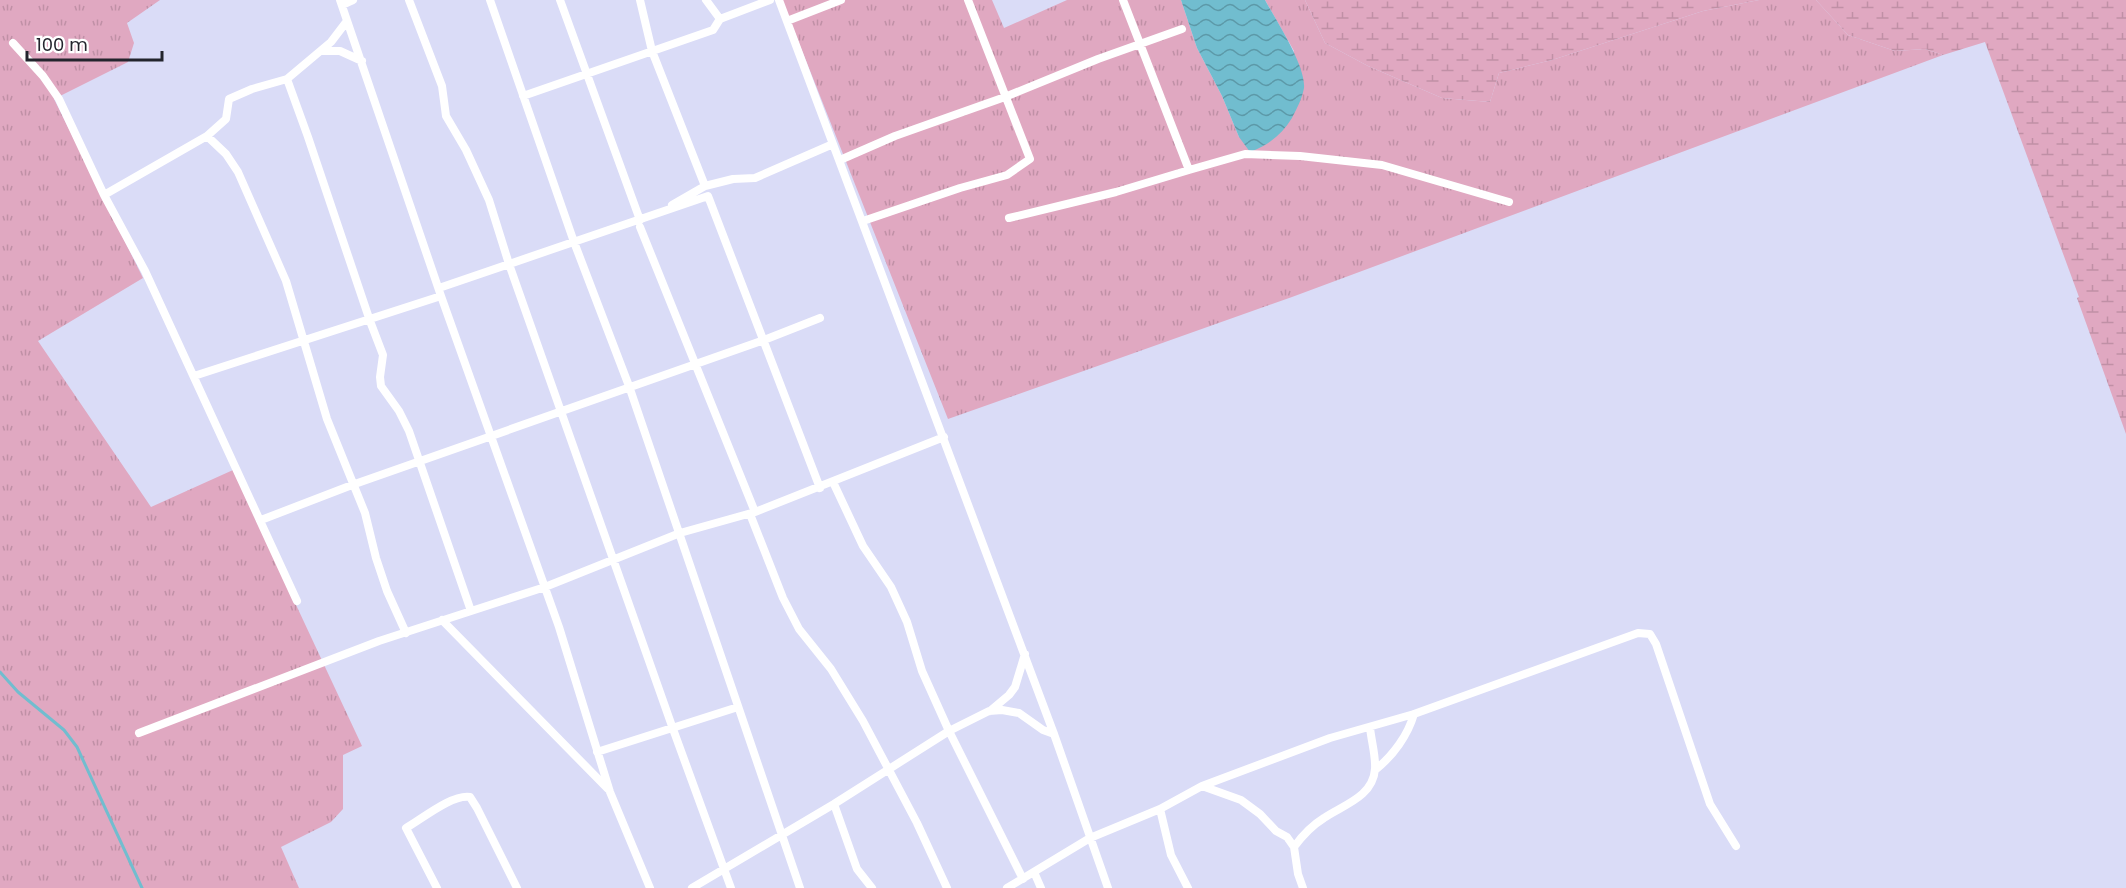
<svg xmlns="http://www.w3.org/2000/svg" width="2126" height="888" font-family="Poppins,sans-serif">
  <style>
    .grass { fill: url(#grass-tufts) }
    .wetland { fill: url(#wetland-marsh) }
    .water { fill: url(#water-waves) }
    .lines { fill: none; stroke-linecap: round; stroke-linejoin: round }
    .stream { stroke: #71bdcf; stroke-width: 3 }
    .street { stroke: #fff; stroke-width: 8 }
  </style>
  <defs>
    <pattern id="grass-tufts" width="24" height="20" patternUnits="userSpaceOnUse" patternTransform="scale(1.5)"><rect width="24" height="20" fill="#e0a8c1"/><path d="M3 7l-1-3M5 7V3M7 7l1-3M15 17l-1-3M17 17v-4M19 17l1-3" fill="none" stroke="#c090a6"/></pattern>
    <pattern id="wetland-marsh" width="20" height="14" patternUnits="userSpaceOnUse" patternTransform="scale(1.5)"><rect width="20" height="14" fill="#e0a8c1"/><path d="M1 5h8M5 5V1M11 12h8M15 12V8" fill="none" stroke="#c090a6"/></pattern>
    <pattern id="water-waves" width="16" height="10" patternUnits="userSpaceOnUse" patternTransform="scale(1.5)"><rect width="16" height="10" fill="#71bdcf"/><path d="M0 5q4-4 8 0t8 0" fill="none" stroke="#5c99a8"/></pattern>
  </defs>
  <rect width="100%" height="100%" fill="#dadcf7"/>
  <path class="grass" d="M0 0H160L127 23 134 43 128 62 54 99 143 278 38 341 151 507 233 470 362 746 343 755V809L331 822 281 847 299 888H0Z
    M782 0H992L1004 28 1067 0H1181L1197 48 1222 96 1239 137 1294 51 1265 0H1305L1325 43 1368 66 1442 98 1490 102 1499 73 1552 60 1703 11 1759 0H1816L1848 35 1895 51 1925 49 1943 55 1292 297 948 419Z"/>
  <path class="wetland" d="M1305 0H1759L1703 11 1552 60 1499 73 1490 102 1442 98 1368 66 1325 43Z
    M1816 0H2126V434L2077 298 2079 297 1985 42 1943 55 1925 49 1895 51 1848 35Z"/>
  <path class="water" d="M1181 0H1265C1276 20 1306 66 1304 88 1302 99 1297 108 1292 118 1282 134 1269 145 1250 152L1239 137 1222 96 1197 48Z"/>
  <g class="lines">
    <path class="stream" d="M0 672 18 692 64 730 77 747 142 888"/>
    <path class="street" d="M340 0 441 296 559 627 610 792 650 888
      M409 0 442 86 446 116 466 150 489 200 509 264 673 729 731 888
      M490 0 574 242 629 386 800 888
      M560 0 640 220
      M640 0 652 51 705 186
      M706 0 720 19
      M779 0 1054 734 1108 888
      M1123 0 1189 170 1245 154 1300 156 1382 165 1509 202
      M342 5 353 0
      M787 21 841 0
      M13 43 43 76 59 99 104 195 145 271 297 601
      M322 51H340L362 61
      M287 79 308 137 370 321 383 355 380 377 381 386 399 411 409 431 471 611
      M523 96 713 30 720 19 770 0
      M207 136 226 154 238 172 286 281 327 419 365 513 376 558 387 591 406 633
      M840 160 895 136 1005 97 1098 59 1182 29
      M104 195 207 136 226 119 229 99 252 89 287 79 331 42 347 21
      M672 205 705 186 733 179 755 178 833 144
      M1009 218 1116 192 1189 170
      M863 221 960 188 1007 175 1030 159 968 0
      M640 227 755 512
      M439 288 708 196 820 488
      M194 376 441 296
      M833 482 863 546 891 587 907 622 922 671 949 731 1023 879
      M750 514 783 598 799 629 831 669 863 721 917 823 947 888
      M261 520 352 485 764 340 820 318
      M442 620 608 789
      M990 711 1009 695 1015 687 1025 654
      M139 733 379 641 545 587 680 533 755 512 944 437
      M597 752 738 707
      M1375 770C1393 756 1408 735 1414 714
      M1202 786 1241 800 1260 814 1276 831 1287 837 1294 847 1298 874 1303 888
      M834 804 857 869 872 888
      M1160 809 1171 855 1188 888
      M1294 847C1302 836 1311 826 1324 818 1343 805 1373 797 1375 769 1376 756 1371 740 1370 727
      M1034 872 1041 888
      M437 888 406 828C422 819 452 794 470 797L477 808 517 888
      M692 888 834 804 949 731 989 711 1002 710 1019 713 1043 730 1054 734
      M1007 888 1090 838 1160 809 1202 786 1330 738 1414 714 1638 633 1650 634 1656 644 1710 804 1736 846"/>
  </g>
  <path d="M27 51v9h135v-9" fill="none" stroke="#23242d" stroke-width="3"/>
  <text x="36" y="51" font-size="18" fill="#23242d" stroke="#ffffff" stroke-width="4.5" paint-order="stroke">100 m</text>
</svg>
